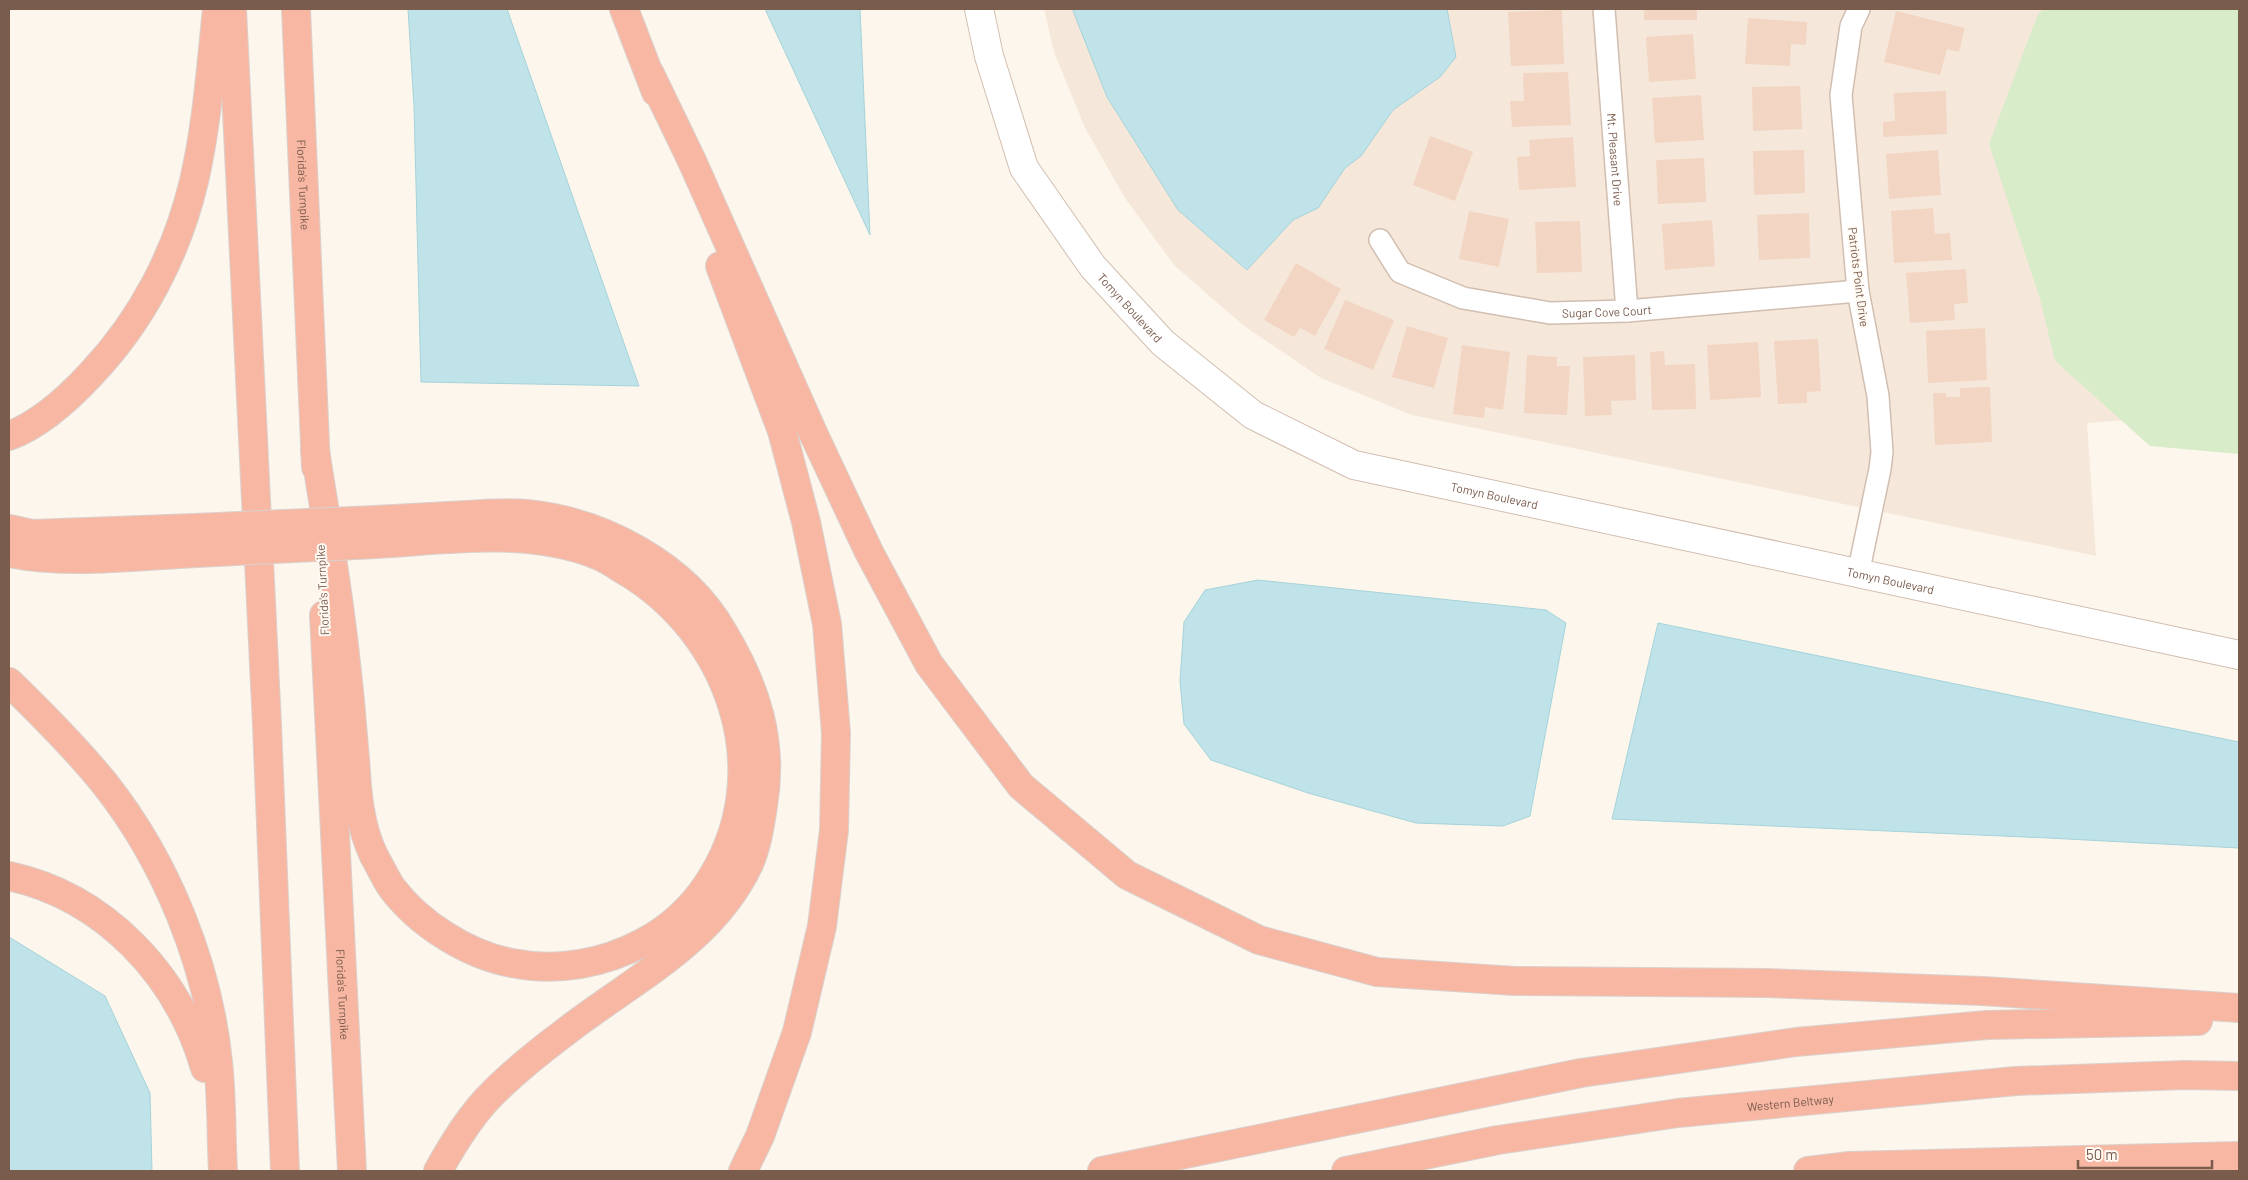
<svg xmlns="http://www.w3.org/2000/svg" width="2248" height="1180" font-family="Barlow,sans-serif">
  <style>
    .residential { fill: #f5e8da }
    .green { fill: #d8ecc9 }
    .water { fill: #bfe3e8; stroke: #a5d3da }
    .building { fill: #f3d5c3 }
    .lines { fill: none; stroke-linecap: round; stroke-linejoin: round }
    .minor-casing { stroke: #d1beb0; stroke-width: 24 }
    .tertiary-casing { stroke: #d1beb0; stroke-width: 30 }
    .motorway-casing { stroke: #dad1cd; stroke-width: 30 }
    .minor { stroke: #fff; stroke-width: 21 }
    .tertiary { stroke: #fff; stroke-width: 28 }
    .motorway { stroke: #f7b7a3; stroke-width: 28 }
    .motorway-bridge-casing { stroke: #dad1cd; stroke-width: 30; stroke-linecap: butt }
    .motorway-bridge { stroke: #f7b7a3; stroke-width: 28 }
    .labels { text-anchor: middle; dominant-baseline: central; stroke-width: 4; stroke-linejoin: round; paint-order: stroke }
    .street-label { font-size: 12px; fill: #7a5c4d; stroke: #fffaf3 }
  </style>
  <rect width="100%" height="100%" fill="#fdf6ec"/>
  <path class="residential" d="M1044 9H2239V412L2087 423 2096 556 1412 415 1321 378 1244 326 1174 265 1125 198 1085 128 1054 52Z"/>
  <path class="green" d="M2044 9H2239V454L2150 446 2055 361 2040 299 1989 144 2038 14Z"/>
  <path class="water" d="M408 9H507L639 386 421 382 414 106Z
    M765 9H860L870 235Z
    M1076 9H1447L1456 57 1440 77 1393 110 1361 156 1345 168 1318 208 1293 220 1247 270 1178 210 1107 97 1073 11Z
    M1258 580 1546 610 1566 623 1530 816 1503 826 1416 823 1308 793 1211 760 1184 724 1180 681 1184 622 1205 590Z
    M1658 623 2239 742V848L2048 838 1612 819Z
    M9 937 105 996 150 1093 152 1171H9Z"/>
  <path class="building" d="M1644 9H1697V20H1644Z
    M1562 10 1564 64 1511 66 1508 12Z
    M1896 11 1965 28 1959 52 1947 49 1940 75 1884 62Z
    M1748 18 1807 22 1806 45 1791 44 1790 66 1745 64Z
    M1693 34 1696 79 1649 82 1646 37Z
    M1568 72 1571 125 1512 127 1510 101H1524L1523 73Z
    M1800 86 1802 129 1753 131 1752 87Z
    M1946 91 1947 134 1883 137V122L1895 121 1894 93Z
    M1701 95 1704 140 1655 143 1652 98Z
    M1430 136 1473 152 1455 201 1413 185Z
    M1573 137 1576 187 1519 190 1517 157 1530 156 1529 140Z
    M1804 150 1805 193 1754 195 1753 151Z
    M1938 150 1941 195 1889 199 1886 154Z
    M1704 158 1706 202 1658 204 1656 160Z
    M1933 208 1935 234 1950 233 1952 260 1894 263 1891 211Z
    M1469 211 1509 219 1499 267 1459 259Z
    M1809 213 1810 258 1759 260 1757 215Z
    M1712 220 1715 266 1665 270 1662 224Z
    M1580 221 1582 272 1537 273 1535 222Z
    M1296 263 1341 289 1315 336 1300 328 1294 337 1264 320Z
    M1966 269 1968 303 1954 304 1955 320 1910 323 1906 273Z
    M1345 300 1394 320 1373 370 1324 349Z
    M1407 326 1448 338 1434 388 1392 377Z
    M1985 328 1987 380 1928 383 1926 331Z
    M1818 339 1821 391 1807 392V403L1778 404 1774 341Z
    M1758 342 1761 397 1710 400 1707 345Z
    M1462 345 1510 352 1503 410 1485 407 1484 418 1453 414Z
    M1664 351 1665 365 1695 364 1696 409 1652 410 1650 352Z
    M1527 355 1557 357V366H1570L1567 415 1524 413Z
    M1635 355 1636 400 1611 401 1612 415 1585 416 1583 357Z
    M1990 387 1992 442 1935 445 1933 393H1946V397H1960V388Z"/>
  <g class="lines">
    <g class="minor-casing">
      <g id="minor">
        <path id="s1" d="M1604 9 1627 311"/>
        <path id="s2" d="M1380 240 1400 272 1463 298 1550 313 1627 311 1858 291"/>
        <path d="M1858 574 1880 469 1882 452 1878 396 1858 291 1841 95 1851 26 1859 9"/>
      </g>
    </g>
    <g class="tertiary-casing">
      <g id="tertiary">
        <path id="s3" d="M979 9 989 56 1024 168 1093 267 1163 343 1253 415 1354 465 2239 655"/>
      </g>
    </g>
    <g class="motorway-casing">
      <g id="motorway">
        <path d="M232 9 267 725 285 1171"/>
        <path id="s4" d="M296 9 316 467"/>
        <path d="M624 9 656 92"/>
        <path d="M650 74 692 161 814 435 869 552 929 664 1021 786 1127 875 1259 940 1377 972 1515 981 1766 983 1983 991 2239 1008"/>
        <path d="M720 266 782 431 806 522 827 624 836 733 834 830 822 926 797 1032 760 1136 743 1171"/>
        <path d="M9 436C41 424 69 398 92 373 142 320 177 253 194 181 207 125 211 66 217 9"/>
        <path d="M315 450C326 521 339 593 346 664 350 695 352 727 355 758 357 791 359 825 374 856 380 866 385 878 392 888 419 924 468 955 512 963 557 972 603 964 644 942 670 928 691 909 707 885 781 776 732 632 622 569 614 564 606 558 597 555 527 527 449 540 376 544"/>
        <path d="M375 520C406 518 436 517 467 515 487 514 507 512 526 514 602 521 685 565 723 632 756 687 774 741 763 806 760 825 757 846 749 864 711 944 630 981 564 1033 540 1051 515 1071 494 1092 471 1114 453 1144 438 1171"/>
        <path d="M9 529 32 534 195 528"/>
        <path d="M9 553C70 565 134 556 196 553"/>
        <path id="s5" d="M324 615 352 1171"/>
        <path d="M9 682C42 714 76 748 105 784 166 861 208 964 218 1062 222 1098 221 1135 223 1171"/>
        <path d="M9 876C105 897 178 975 205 1068"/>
        <path d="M1102 1171 1581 1073 1796 1042 1987 1025 2198 1021"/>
        <path id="s6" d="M1346 1171 1498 1140 1678 1113 2016 1081 2185 1075 2239 1076"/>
        <path d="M1808 1171 1850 1166 2239 1156"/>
      </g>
    </g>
    <use href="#minor" class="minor"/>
    <use href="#tertiary" class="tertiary"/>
    <use href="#motorway" class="motorway"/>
    <g class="motorway-bridge-casing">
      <path id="motorway-bridge" d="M195 528 375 520
        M196 553 376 544"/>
    </g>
    <use href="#motorway-bridge" class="motorway-bridge"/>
  </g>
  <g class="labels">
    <g class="street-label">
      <text stroke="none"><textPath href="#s1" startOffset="151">Mt. Pleasant Drive</textPath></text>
      <text stroke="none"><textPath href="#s4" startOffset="176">Florida's Turnpike</textPath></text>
      <text transform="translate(1859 277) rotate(83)">Patriots Point Drive</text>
      <text stroke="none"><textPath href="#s3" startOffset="341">Tomyn Boulevard</textPath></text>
      <text stroke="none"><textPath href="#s2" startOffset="251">Sugar Cove Court</textPath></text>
      <text stroke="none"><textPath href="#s3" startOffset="761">Tomyn Boulevard</textPath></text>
      <text stroke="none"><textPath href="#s3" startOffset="1166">Tomyn Boulevard</textPath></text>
      <text transform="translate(322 590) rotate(-93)">Florida's Turnpike</text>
      <text stroke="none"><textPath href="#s5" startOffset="380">Florida's Turnpike</textPath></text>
      <text stroke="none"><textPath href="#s6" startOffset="450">Western Beltway</textPath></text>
    </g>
  </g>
  <rect width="2248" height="1180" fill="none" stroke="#7a5c4d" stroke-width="20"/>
  <path d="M2078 1160v8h134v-8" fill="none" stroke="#7a5c4d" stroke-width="2.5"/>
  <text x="2086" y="1160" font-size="15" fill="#7a5c4d" stroke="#fffaf3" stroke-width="4" paint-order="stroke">50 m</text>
</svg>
